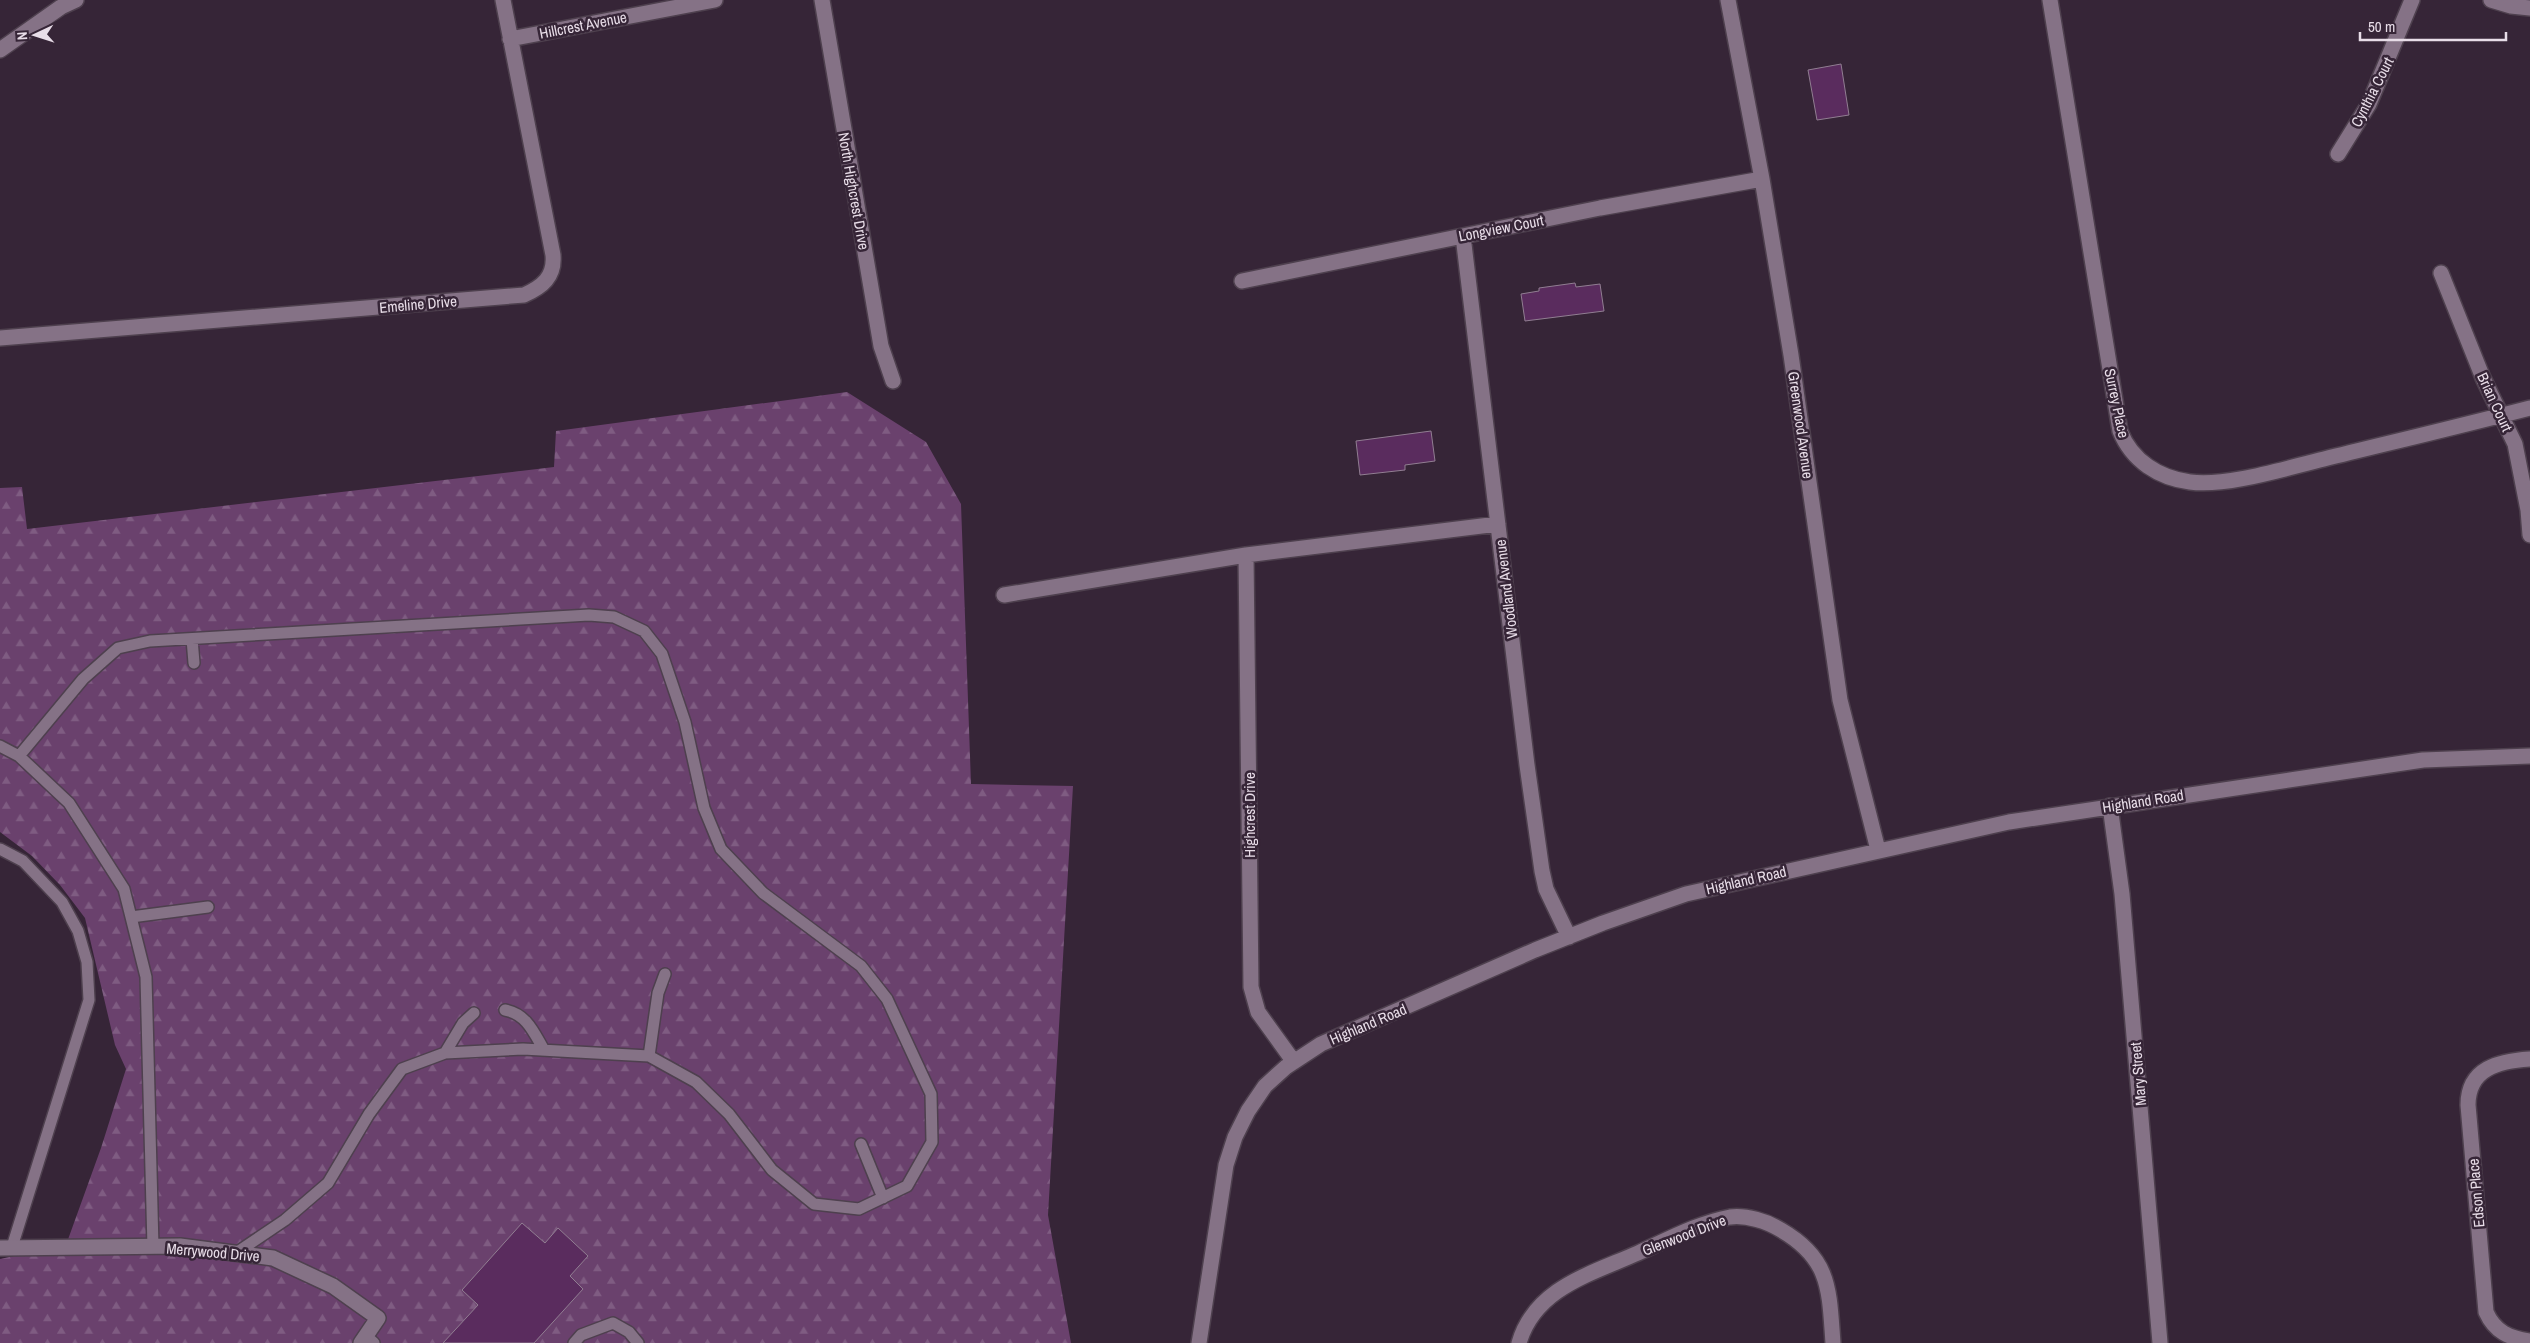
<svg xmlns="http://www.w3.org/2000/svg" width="2530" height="1343" font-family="'Archivo Narrow',sans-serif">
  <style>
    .forest { fill: url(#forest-firs) }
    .building { fill: #5a2c5e; stroke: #917e92 }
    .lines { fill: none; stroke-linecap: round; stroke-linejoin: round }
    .service-casing { stroke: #4e404e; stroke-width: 14 }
    .minor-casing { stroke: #4e404e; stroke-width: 18 }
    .service { stroke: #857286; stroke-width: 11 }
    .minor { stroke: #857286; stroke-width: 15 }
    .labels { text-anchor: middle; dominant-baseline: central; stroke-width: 5; stroke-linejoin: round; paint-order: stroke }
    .street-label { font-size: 15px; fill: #e8dde8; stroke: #362537 }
  </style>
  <defs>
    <pattern id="forest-firs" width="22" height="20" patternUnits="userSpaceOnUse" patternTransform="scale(1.25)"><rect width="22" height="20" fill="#6a416d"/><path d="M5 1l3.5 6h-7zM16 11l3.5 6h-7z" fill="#7f5c82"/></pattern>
  </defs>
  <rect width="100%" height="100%" fill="#362537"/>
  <path class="forest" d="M847 392 926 442 961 504 971 784 1073 786 1048 1215 1071 1343H0V1259L66 1245 101 1148 126 1069 115 1045 85 918 60 885 32 856 0 832V488L22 487 27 529 554 467 556 431Z"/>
  <path class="building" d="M1841 64 1849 115 1817 120 1808 70Z
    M1575 283 1576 287 1600 284 1604 311 1525 321 1521 294 1539 291V288Z
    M1431 431 1435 461 1405 465V470L1360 475 1356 441Z
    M522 1223 545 1243 558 1228 588 1256 570 1276 583 1289 534 1343H443L478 1305 462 1290Z"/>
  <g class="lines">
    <g class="service-casing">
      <path id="service" d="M192 639 194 663
        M0 746 19 756 69 803 124 889 146 977 153 1247
        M19 756 83 679 118 648 150 641 589 615 614 617 644 631 662 654 685 722 704 808 721 849 763 893 861 966 887 999 931 1094 932 1142 907 1186 859 1209 814 1204 772 1170 729 1114 696 1082 649 1056 523 1049 445 1053 402 1069 369 1114 328 1183 285 1220 236 1253
        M0 849 23 861 62 902 78 931 87 962 89 1000 12 1247
        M131 917 208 907
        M505 1010C527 1014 534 1033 544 1050
        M445 1053 463 1023 474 1013
        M649 1056 658 993 665 974
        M861 1144 883 1198
        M366 1336 374 1343
        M574 1343 581 1335 613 1323 629 1332 638 1343"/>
    </g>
    <g class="minor-casing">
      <path id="minor" d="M822 0 881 346 893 381
        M1728 0 1762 179 1791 355 1840 700 1878 850
        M2050 0 2120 431C2132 461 2159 478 2190 482 2227 487 2286 468 2324 459 2393 442 2461 426 2530 408
        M2491 0 2511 6 2530 8
        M510 39 715 0
        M0 50 61 7 76 0
        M2338 154 2369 104 2412 0
        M1463 236 1527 765 1542 871 1546 889 1569 937
        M2441 273 2483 378 2515 444 2528 510 2530 535
        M1242 281 1600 208 1762 179
        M0 338 524 295C542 287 555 277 553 255L503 0
        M1246 555 1251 987 1258 1012 1294 1062
        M1004 595 1246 555 1498 524
        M2110 806 2122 894 2160 1343
        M2530 1059C2499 1061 2468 1068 2468 1105L2486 1312C2495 1332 2509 1338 2530 1341
        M0 1248 180 1246 273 1258 333 1286 378 1318 361 1343
        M1199 1343 1226 1165 1235 1137 1248 1111 1265 1086 1286 1067 1321 1044 1535 950 1603 923 1686 894 2009 822 2423 760 2530 756
        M1519 1343C1535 1288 1591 1274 1638 1253 1667 1240 1698 1223 1730 1217 1746 1215 1767 1221 1781 1230 1831 1259 1829 1290 1833 1343"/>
    </g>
    <use href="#service" class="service"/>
    <use href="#minor" class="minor"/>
  </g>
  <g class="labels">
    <g class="street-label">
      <text transform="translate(583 25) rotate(-11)">Hillcrest Avenue</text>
      <text transform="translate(2372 92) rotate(-63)">Cynthia Court</text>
      <text transform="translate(854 191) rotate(80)">North Highcrest Drive</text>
      <text transform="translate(1501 228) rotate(-11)">Longview Court</text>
      <text transform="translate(418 304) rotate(-5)">Emeline Drive</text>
      <text transform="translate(2495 402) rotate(65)">Brian Court</text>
      <text transform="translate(2117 403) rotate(78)">Surrey Place</text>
      <text transform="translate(1801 425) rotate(82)">Greenwood Avenue</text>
      <text transform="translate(1506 589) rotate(-97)">Woodland Avenue</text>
      <text transform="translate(2143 801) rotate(-9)">Highland Road</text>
      <text transform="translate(1249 815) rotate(-90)">Highcrest Drive</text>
      <text transform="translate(1746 880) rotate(-13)">Highland Road</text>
      <text transform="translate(1368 1024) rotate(-23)">Highland Road</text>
      <text transform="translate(2138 1074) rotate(-95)">Mary Street</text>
      <text transform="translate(2476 1193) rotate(-95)">Edson Place</text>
      <text transform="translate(1684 1235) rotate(-21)">Glenwood Drive</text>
      <text transform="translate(213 1252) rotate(5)">Merrywood Drive</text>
    </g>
  </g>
  <g transform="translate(35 35) rotate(266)" stroke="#362537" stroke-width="4" paint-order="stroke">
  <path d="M0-4L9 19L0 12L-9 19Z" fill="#e8dde8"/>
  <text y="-8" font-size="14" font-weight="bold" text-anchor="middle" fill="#e8dde8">N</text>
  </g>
  <path d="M2360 32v8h146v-8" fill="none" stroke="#e8dde8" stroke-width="2.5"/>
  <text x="2368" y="32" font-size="15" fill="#e8dde8" stroke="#362537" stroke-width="4" paint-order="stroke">50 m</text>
</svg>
